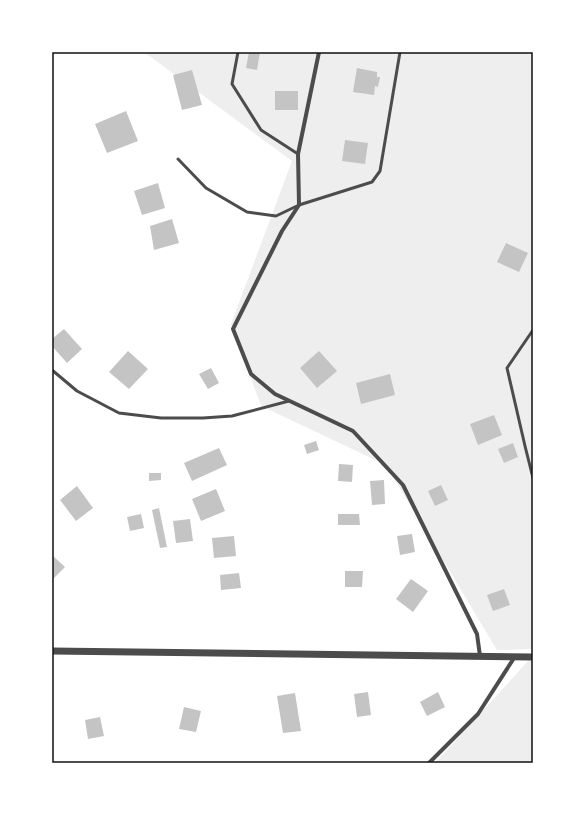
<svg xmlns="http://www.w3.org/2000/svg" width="585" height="815" font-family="Commissioner,sans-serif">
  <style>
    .green { fill: #eee }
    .building { fill: #c4c4c4 }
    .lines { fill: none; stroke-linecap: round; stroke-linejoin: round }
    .service { stroke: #4c4c4c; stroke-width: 3 }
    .minor { stroke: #4c4c4c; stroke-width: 4 }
    .tertiary { stroke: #4c4c4c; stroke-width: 7 }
    .neatline { fill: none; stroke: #111; stroke-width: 1.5 }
  </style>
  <rect width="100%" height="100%" fill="#fff"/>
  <path class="green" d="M144 52H533V649L497 650 386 465 261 406 231 324 292 161Z
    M530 659H533V763H435Z"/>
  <path class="building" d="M249 52H260L257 70 246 68Z
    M357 68 377 72V77H380L378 87 375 86 374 95 353 92Z
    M192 70 202 105 182 110 173 75Z
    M275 91H298V110H275Z
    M126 111 138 141 107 153 95 124Z
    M345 140 368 143 365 164 342 161Z
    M158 183 165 208 142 215 134 191Z
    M172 219 179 243 154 250 150 226Z
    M506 243 528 253 519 272 497 262Z
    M64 329 82 349 67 363 52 346V339Z
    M128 351 148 369 129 389 109 372Z
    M319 351 337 371 317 388 300 368Z
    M211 368 219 383 208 389 199 374Z
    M390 374 395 395 361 404 356 383Z
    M494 415 502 435 478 445 470 424Z
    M316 441 319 450 307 454 304 445Z
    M513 443 518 457 504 463 498 449Z
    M219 448 227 465 192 481 184 463Z
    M339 464 353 465 352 482 338 481Z
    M149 473H161V480L149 481Z
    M384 480 385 504 372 505 370 481Z
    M441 485 448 500 435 506 428 491Z
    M77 486 93 508 76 521 60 500Z
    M216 489 225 511 201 521 192 499Z
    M159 508 167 547 160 548 152 510Z
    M141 514 144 528 130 531 127 517Z
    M338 514H359L360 525H338Z
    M190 519 193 541 176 543 173 521Z
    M412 534 415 552 400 555 397 536Z
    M234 536 236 556 214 558 212 538Z
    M52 555 65 567 52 580Z
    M345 571H363L362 587H345Z
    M239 573 241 588 221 590 220 575Z
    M411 579 428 591 413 612 396 599Z
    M504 589 510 605 493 611 487 595Z
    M368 692 371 715 357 717 354 694Z
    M438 692 445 707 427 716 420 702Z
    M295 693 301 731 283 733 277 696Z
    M184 707 201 711 196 732 179 729Z
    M100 717 104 736 88 739 85 720Z"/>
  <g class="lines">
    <path class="service" d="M238 52 232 84 261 130 298 154
      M178 159 206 188 247 212 276 216 299 205 372 182 380 171 400 52
      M533 330 507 368 525 446 533 478
      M52 370 77 391 119 413 161 418H203L232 416 289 401"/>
    <path class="minor" d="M319 52 298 154 299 205 282 231 233 329 251 374 275 394 353 431 403 485 477 634 480 656
      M429 763 478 714 514 658"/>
    <path class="tertiary" d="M52 651 533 657"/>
  </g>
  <rect width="585" height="815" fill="none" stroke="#ffffff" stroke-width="106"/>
  <rect x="53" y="53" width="479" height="709" class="neatline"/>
</svg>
